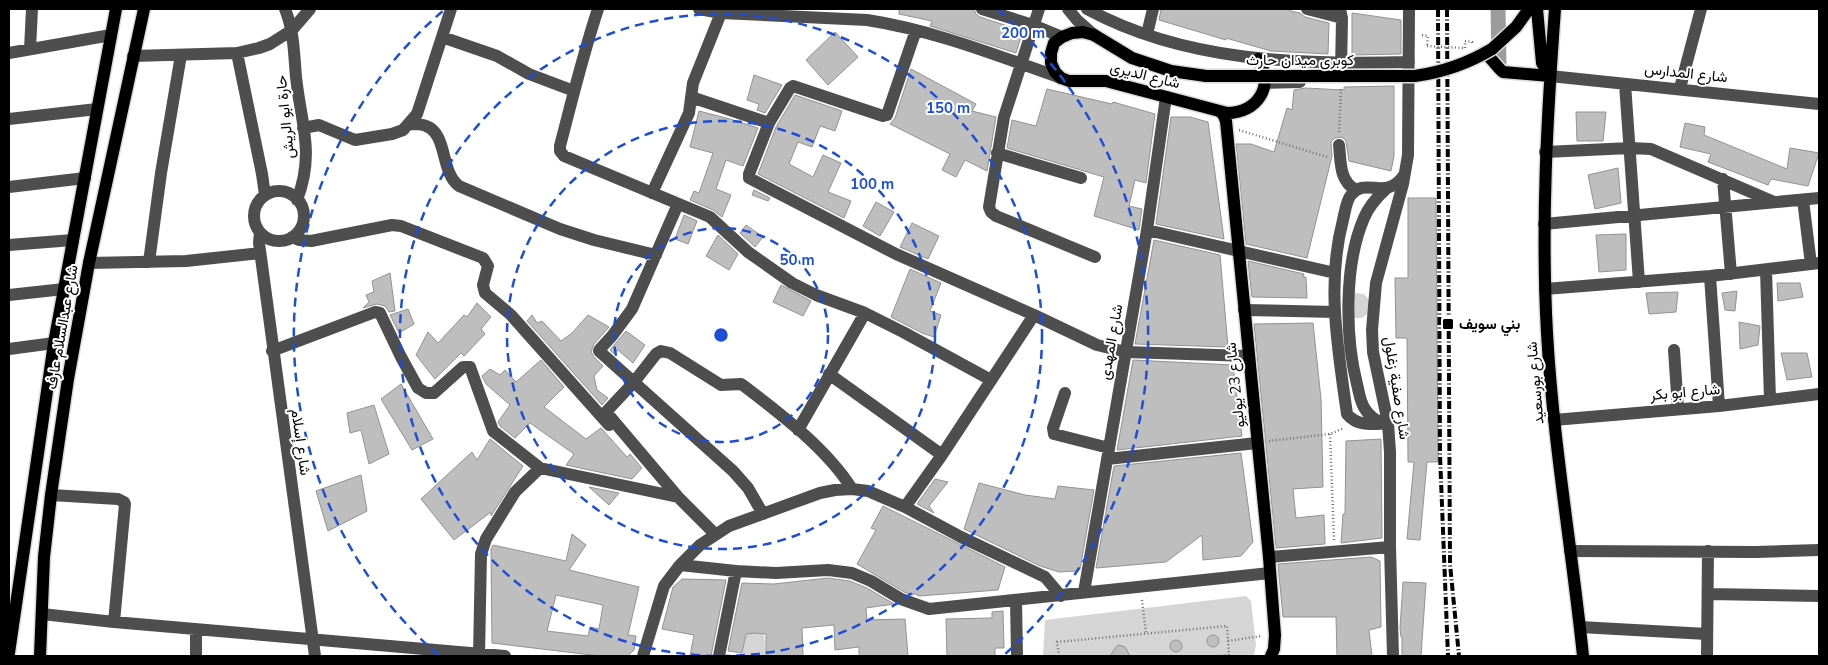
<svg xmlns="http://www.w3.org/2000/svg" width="1828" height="665" font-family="'Nunito Sans',Vazirmatn,sans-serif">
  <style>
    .green { fill: #d5d5d5 }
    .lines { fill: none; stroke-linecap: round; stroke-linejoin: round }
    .canal { stroke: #9c9c9c; stroke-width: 15 }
    .building { fill: #bebebe; stroke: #929292; fill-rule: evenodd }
    .major-casing { stroke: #dbdbdb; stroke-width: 15 }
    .path { stroke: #707070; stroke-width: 2.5; stroke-dasharray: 1 2.5; stroke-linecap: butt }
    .minor { stroke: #4e4e4e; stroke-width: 12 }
    .major { stroke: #000; stroke-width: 12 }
    .rail { stroke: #000; stroke-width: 4; stroke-dasharray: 8 2.5 1 2.5; stroke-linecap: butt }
    .major-bridge-casing { stroke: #dbdbdb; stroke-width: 15; stroke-linecap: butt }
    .path-bridge { stroke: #707070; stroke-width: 2.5; stroke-dasharray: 1 2.5; stroke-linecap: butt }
    .major-bridge { stroke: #000; stroke-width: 12 }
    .ring { fill: none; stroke: #1d4ed8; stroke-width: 2.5; stroke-dasharray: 9 6 }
    .poi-dot { fill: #000; stroke: #fff; stroke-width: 2 }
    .labels { text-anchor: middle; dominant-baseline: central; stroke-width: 4; stroke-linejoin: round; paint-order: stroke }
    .street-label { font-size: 15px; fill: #000; stroke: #fff }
    .poi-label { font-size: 15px; font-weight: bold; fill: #000; stroke: #fff; text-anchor: start }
    .centre { fill: #1d4ed8; stroke: #fff; stroke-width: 2.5 }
    .ring-label { font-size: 15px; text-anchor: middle; font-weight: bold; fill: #1d4ed8; stroke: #fff; stroke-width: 4; stroke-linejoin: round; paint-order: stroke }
  </style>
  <rect width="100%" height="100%" fill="#fff"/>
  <path class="green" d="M1355 293 1364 294 1370 301 1369 313 1362 318H1354L1346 301Z
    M1246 596 1251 601 1256 645 1254 656H1043L1045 620Z
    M746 631 764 634 766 656H742Z"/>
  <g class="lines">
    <path class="canal" d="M1498 9 1499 66"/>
  </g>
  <path class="building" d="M899 9H974L976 14 980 17 1023 31 1016 53 930 26 932 21 899 14Z
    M1161 9H1291L1290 11 1300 13 1305 17 1329 23 1328 54 1271 51 1226 38V40L1159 20Z
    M1352 13 1401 20V54L1352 55Z
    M835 32 858 57 828 85 806 60Z
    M911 69 976 104 972 111 996 117 987 171 965 160 956 177 942 170 950 154 890 124 895 118Z
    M754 75 782 85 765 113 757 110 759 104 747 100Z
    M1394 86V156L1391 171 1349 161 1346 141 1342 137 1335 138 1331 142 1332 156 1307 258 1246 244 1236 144H1251L1274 152 1287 108 1292 110 1294 90 1305 88 1344 90V87Z
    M1047 89 1112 104 1113 102 1155 114 1146 183 1135 180 1129 206 1142 209 1139 230 1094 216 1104 177 1007 148 1012 120 1036 126Z
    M795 95 842 111 835 131 820 126 812 147 798 142 789 164 813 177 823 155 841 163 828 192 851 201 844 218 758 174 776 127Z
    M699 111 730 119 758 128 743 166 726 160 716 189 731 195 722 217 713 210 690 200 694 191 699 193 713 153 690 147Z
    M1576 112H1606L1603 141H1577Z
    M1171 117H1190L1208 122 1224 239 1156 224Z
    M1685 123 1705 127 1704 135 1787 169 1790 148 1819 153 1808 186 1771 179 1768 185 1708 162 1711 154 1680 147Z
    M1618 168 1621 203 1595 209 1588 175Z
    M754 190 770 198 768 201 752 195Z
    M1408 198H1436L1438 462H1427L1420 540 1407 539 1414 462H1408L1407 338H1396L1395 278H1408Z
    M876 202 894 212 880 236 863 226Z
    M684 215 697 221 688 244 675 239Z
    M912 223 939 236 928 259 900 247Z
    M746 225 763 237 755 247 740 233Z
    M1626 234V270L1599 272 1596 235Z
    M718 235 738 254 729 270 706 256Z
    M1154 240 1220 255 1228 347 1135 344Z
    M1248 261 1304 274 1303 277H1306L1307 298 1252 297Z
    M910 269 941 283 930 311 941 315 934 337 922 333 891 317Z
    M390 273 395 311 389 312 385 306 377 304 363 308 369 302 366 295 374 292 372 281Z
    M1777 283H1800L1803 297 1778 301Z
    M781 285 811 301 803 316 773 302Z
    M1737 291 1735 311 1725 310 1722 293Z
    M1678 292 1676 312 1649 314 1646 293Z
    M477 303 491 317 481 329 485 334 464 356 461 353 435 379 416 355 428 332 438 343 464 315 467 317Z
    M408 309 414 324 399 333 390 315Z
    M532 315 537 323 542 321 561 341 572 333 588 315 609 327 594 344 591 352 594 357 603 366 594 376 597 390 608 398 602 405 527 321Z
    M1739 322 1760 326 1758 345 1740 349Z
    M1313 323 1321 399 1323 487 1293 489 1296 518 1324 515 1325 544 1276 548 1254 324Z
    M626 331 645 345 633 363 618 350 614 354 610 350Z
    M1781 353H1807L1812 377 1787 380Z
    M541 360 564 387 544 407 586 439 601 428 627 457 630 454 642 468 632 479 566 465 574 454 530 423 515 438 500 426 498 422 510 405 486 384 482 376 490 369 500 375 505 370 516 382Z
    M1133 360 1233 365 1242 436 1117 450Z
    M401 384 433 439 412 450 381 399Z
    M374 405 389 454 369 464 361 430 350 433 347 413Z
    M490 439 523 466 491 516V512L454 540 421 499 472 452 477 460Z
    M1381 439 1382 538 1341 543 1343 514H1345L1346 441Z
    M1241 453 1253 542 1241 556 1203 560 1202 535 1166 562 1096 568 1114 466Z
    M361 475 367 511 328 531 316 491Z
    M935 479 948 482 929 506 934 513 917 504Z
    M979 483 1025 495 1055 499 1058 486 1094 490 1080 569 1077 570V571L1059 572 1040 566 964 529Z
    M589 487 619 493 609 505Z
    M883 506 1005 567 998 590 919 596 913 593V595L904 592 857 564 876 530 871 528Z
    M572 534 586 545 569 570 639 587 628 635 636 636 634 650 628 656H600L492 643 491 549 493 545 566 561ZM556 595 603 605 599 629 590 627 588 636 547 631Z
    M1371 557 1380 561 1381 627 1369 630 1372 656H1337L1336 617H1283L1278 564Z
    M828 578 850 581 867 588 894 604 866 608 867 620 905 619 908 656H859V647L835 650 834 625 802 628 803 656H766V634L755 633 746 634 742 653 728 651 742 583 774 584Z
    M682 579 726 580 711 656H690L694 635 662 629 673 587Z
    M1403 582 1426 583 1421 656H1402V637H1401L1400 628Z
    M1003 611 1004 648H995V656H947L946 619 992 618V612Z
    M1207 641a6 6 0 1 1 12 0a6 6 0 1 1-12 0Z
    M1170 646a6 6 0 1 1 12 0a6 6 0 1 1-12 0Z
    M1119 645 1125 647 1130 656H1110L1116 647Z"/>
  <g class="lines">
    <g class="major-casing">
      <path id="major" d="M1537 9 1542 63 1550 76
        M1555 9C1547 117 1541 225 1547 333 1553 442 1572 549 1583 656
        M1492 49 1516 27 1529 9
        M1484 53C1492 58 1496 66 1503 72L1550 76
        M1132 58 1094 35 1083 32 1072 33 1062 37 1054 43 1051 53V63L1055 72 1061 78 1069 81H1106L1227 113C1258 113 1275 85 1258 59
        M1219 111 1223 114 1226 121 1269 557 1275 635 1274 649 1271 656
        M9 653 54 343 116 9
        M40 656 44 557 51 495 68 379 89 263 144 9"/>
    </g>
    <path class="path" d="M1422 35 1428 36 1427 46
      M1465 48V41L1472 42V45
      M1239 130 1327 157
      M1339 132 1341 88
      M1330 434 1334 540
      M1269 441 1330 434 1344 428
      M1142 600 1146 633
      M1228 641 1261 636
      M1059 656 1057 642 1227 626 1229 655 1218 656"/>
    <path class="minor" d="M285 9C294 31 294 54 296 77 301 124 315 153 297 200
      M598 9C583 54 572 100 560 146V151L564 156 710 217 748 252 792 283 816 295 865 313 903 332 991 380
      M699 9 721 13 867 20C933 30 998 56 1061 78
      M982 9 1033 25 1062 37
      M1039 9 1004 117 989 207 991 212 996 216 1095 257
      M1068 9 1077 20 1094 35
      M1087 9C1185 62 1300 65 1409 62
      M1307 9 1342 18
      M1340 9 1342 18 1341 71
      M916 30 887 115 883 116 793 86 790 88 769 123 749 174V178L896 254 1034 315 1097 345 1126 352 1248 356
      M1147 34 1153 9
      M442 37 497 56 529 74 574 91
      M30 49 32 9
      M9 53 111 35
      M237 53 262 174 265 195
      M133 56 237 53 259 48 270 44 292 30 310 9
      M1550 76 1819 104
      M1265 83 1300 82
      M1625 84 1639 282
      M1680 88 1701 9
      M691 97 769 123
      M9 119 97 109
      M410 124C415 124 422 124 426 126 448 134 440 172 459 186L560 229 594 240 656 255
      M303 128 319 125 355 140 392 134 403 130 417 114 451 9
      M1339 145C1341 162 1339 181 1356 190
      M1545 152 1630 148 1651 149 1774 202
      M997 153 1081 178
      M1723 179 1731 274
      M9 187 85 178
      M254 216a25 25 0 1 1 50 0a25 25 0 1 1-50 0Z
      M652 193 689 113 693 83 721 13
      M1803 200 1811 264
      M678 204 632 309 612 336 600 349 599 351 733 471 748 488 763 514
      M1544 224 1819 198
      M1147 230 1335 273
      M260 232 259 243 315 656
      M292 237 299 240 311 241 392 225 401 226 483 258 488 266 483 285 485 293 511 315 609 425
      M9 245 73 240
      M149 262 161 173 181 55
      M89 263 186 261 260 253
      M1766 270 1770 400
      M1710 276 1719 406
      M1545 289 1710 276 1819 263
      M9 295 64 289
      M1244 310 1335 312
      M9 349 54 343
      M1674 350 1678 409
      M272 351 375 312 380 313 401 357 418 388 426 393H434L463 367H470L493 431 540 468
      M829 374 942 455
      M1065 393 1053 428 1054 434 1109 448
      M1554 420 1719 406 1819 394
      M1383 423C1375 420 1369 416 1365 409 1360 402 1359 392 1357 384 1345 337 1344 264 1364 218 1369 206 1377 197 1387 188
      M1388 423C1372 424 1358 427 1347 414 1338 350 1326 284 1343 220 1345 212 1346 201 1351 195 1365 176 1386 202 1404 175
      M798 430 865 313
      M1107 459 1257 443
      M673 492 715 534
      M51 495 118 499 124 502 125 504 114 622
      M905 507 942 455 1034 315
      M1570 551 1756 552 1819 550
      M1269 557 1390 547
      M680 565 736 571 776 573 828 570 852 573 871 581 901 599 929 609 1270 573
      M1084 592 1147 230 1166 97
      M1708 594 1819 596
      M1016 600 1017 656
      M42 614 114 622 505 656
      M1580 627 1707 634
      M196 629V656
      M479 656 481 554 486 539 515 492 540 468 678 497 606 412 634 382 656 354 661 351 670 353 721 385 741 384 744 386C781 414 828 450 852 489
      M643 656 664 586 680 565 700 545 729 526 820 493 835 490 852 489 868 491 905 507 961 537 1045 577 1061 596
      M719 656 736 571
      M1393 656 1390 547V452L1388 423 1373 352 1372 330 1376 283 1403 184 1408 155 1409 9
      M1707 656 1708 551"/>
    <use href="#major" class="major"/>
    <path class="rail" d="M1438 9 1440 455 1448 656
      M1447 9 1450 564 1459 656"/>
    <g class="major-bridge-casing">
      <path id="major-bridge" d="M1132 58 1171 71 1206 76H1415C1444 72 1467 64 1492 49"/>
    </g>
    <path class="path-bridge" d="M1427 46 1463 48"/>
    <use href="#major-bridge" class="major-bridge"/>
  </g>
  <g class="ring">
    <circle cx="721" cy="335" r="107"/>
    <circle cx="721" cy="335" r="214"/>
    <circle cx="721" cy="335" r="321"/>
    <path d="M438 655A427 427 0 0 1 444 10M998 10A427 427 0 0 1 1004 655"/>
  </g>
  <rect class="poi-dot" x="1442" y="318" width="12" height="12" rx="2.5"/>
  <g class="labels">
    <g class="street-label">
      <text x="1300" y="60">كوبرى ميدان حارث</text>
      <text transform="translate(1686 73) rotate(6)">شارع المدارس</text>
      <text transform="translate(1145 75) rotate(14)">شارع الديرى</text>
      <text transform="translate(285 117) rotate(-96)">حارة ابو الريش</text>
      <text transform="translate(62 327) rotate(-80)">شارع عبدالسلام عارف</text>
      <text transform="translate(1111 342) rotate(-80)">شارع المهدى</text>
      <text transform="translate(1535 383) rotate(-95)">شارع بورسعيد</text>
      <text transform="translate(1235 385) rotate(-96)">شارع 23 يوليو</text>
      <text transform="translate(1397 388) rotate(81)">شارع صفية زغلول</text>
      <text transform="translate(1685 392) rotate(-5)">شارع ابو بكر</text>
      <text transform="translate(301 442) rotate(82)">شارع إسلام</text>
    </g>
    <g class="poi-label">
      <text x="1459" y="324">بني سويف</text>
    </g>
  </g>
  <circle cx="721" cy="335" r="8" class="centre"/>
  <g class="ring-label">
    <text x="1023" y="38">200 m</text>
    <text x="948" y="113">150 m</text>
    <text x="872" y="189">100 m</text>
    <text x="797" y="265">50 m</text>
  </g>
  <rect width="1828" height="665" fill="none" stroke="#000000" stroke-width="20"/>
</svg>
